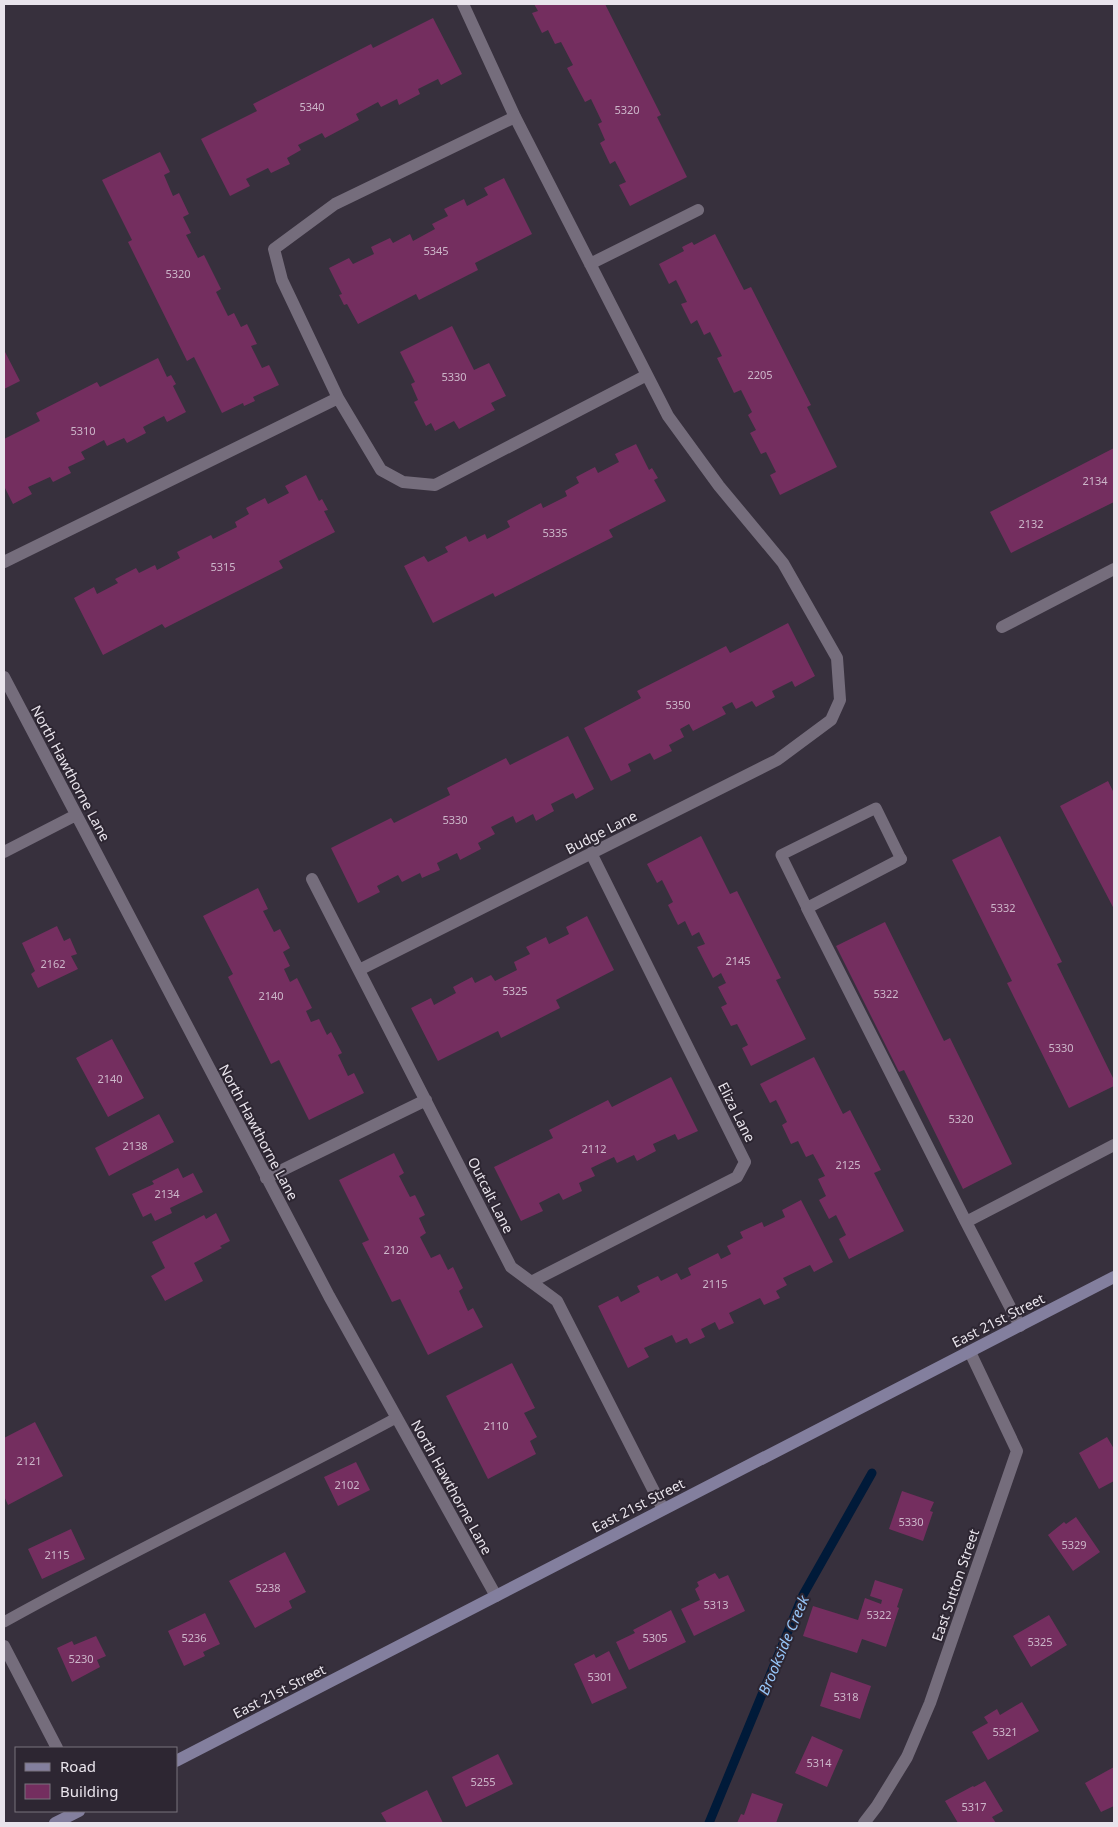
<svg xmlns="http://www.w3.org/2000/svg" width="1118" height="1827" font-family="'Noto Sans',sans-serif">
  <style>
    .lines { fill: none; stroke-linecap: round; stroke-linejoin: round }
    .stream { stroke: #001a39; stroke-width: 9 }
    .building { fill: #742e5f }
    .service { stroke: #756d7c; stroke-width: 11 }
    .minor { stroke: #756d7c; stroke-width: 12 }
    .secondary { stroke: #837f9e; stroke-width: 12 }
    .labels { text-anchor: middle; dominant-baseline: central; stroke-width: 4; stroke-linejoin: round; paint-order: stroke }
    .number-label { font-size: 11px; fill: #ccb6c9 }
    .street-label { font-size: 14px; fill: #e9e4ec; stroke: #2d2632 }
    .water-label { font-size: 15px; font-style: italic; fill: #96c5f8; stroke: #2d2632 }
  </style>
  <rect width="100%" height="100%" fill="#37303d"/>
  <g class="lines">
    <path class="stream" d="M709 1823 803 1595 872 1473"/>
  </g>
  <path class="building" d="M534 4H605L661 115 657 117 687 177 630 206 619 185 626 182 615 161 610 164 600 143 605 140 598 124 602 122 591 99 585 102 567 68 573 65 561 42 555 44 548 30 542 33 532 13 538 11Z
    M433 18 462 74 441 85 438 79 418 89 420 94 399 105 397 99 381 107 378 102 356 114 359 120 325 138 322 133 298 145 301 150 287 158 290 164 271 173 268 168 246 179 250 186 230 196 201 139 257 111 253 104 371 44 373 48Z
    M160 152 170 172 164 175 173 196 179 193 189 214 183 217 191 233 186 235 198 258 204 255 221 289 216 292 228 316 234 313 241 327 247 324 257 344 251 346 262 368 269 365 279 385 253 397 255 401 244 406 243 403 222 413 194 357 187 361 128 242 132 240 102 180Z
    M504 178 532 234 475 263 478 270 419 300 416 294 358 324 347 304 344 305 339 295 342 294 329 268 349 258 353 264 374 254 371 247 390 238 393 243 410 234 413 241 435 229 432 224 448 216 444 209 464 199 467 206 488 195 484 188Z
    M715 234 744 290 751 287 811 405 807 407 837 467 780 495 770 475 776 472 766 452 761 454 750 433 756 430 748 415 752 412 741 390 734 393 717 358 722 356 710 332 704 335 697 320 691 324 681 304 687 302 676 280 669 284 659 264 684 251 682 247 692 242 694 245Z
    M452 326 474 370 489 363 506 396 491 403 495 410 459 429 454 421 435 431 431 423 426 426 414 402 418 400 411 384 415 382 400 352Z
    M4 350 20 381 4 389Z
    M158 358 167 377 171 375 176 384 173 386 186 412 167 422 164 416 143 427 146 433 127 443 124 438 107 446 104 440 81 452 85 459 68 467 71 473 53 482 50 477 28 487 32 494 13 504 4 486V439L40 421 36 413 97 382 100 387Z
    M636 444 649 470 652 468 658 478 654 480 666 501 609 530 613 537 495 597 493 593 433 623 404 566 424 556 428 562 448 552 445 547 466 536 469 542 485 534 487 539 510 527 507 521 541 503 543 508 567 496 565 491 579 483 576 477 595 467 598 473 619 462 615 454Z
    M1114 448V502L1011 553 990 512Z
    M306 475 319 501 322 499 328 510 324 511 335 532 279 561 283 568 165 628 162 624 103 655 74 598 94 587 97 594 118 583 115 579 136 568 139 573 155 565 157 570 180 558 177 552 211 535 213 539 237 527 235 522 249 514 246 508 265 498 268 504 289 493 285 486Z
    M788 623 815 676 795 687 792 681 772 691 775 697 756 707 752 701 736 709 732 702 722 707 726 714 693 731 689 724 680 729 684 737 669 745 672 751 654 760 650 753 628 764 631 771 611 781 584 728 641 698 637 691 726 646 730 653Z
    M568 736 594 789 576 799 573 793 551 804 554 811 536 821 533 814 516 823 513 816 491 827 495 834 478 843 481 849 460 860 457 853 437 863 440 870 422 878 420 873 402 882 398 875 377 886 380 892 358 903 331 848 391 818 394 823 450 795 447 788 506 758 510 765Z
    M1108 781 1114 793V909L1060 806Z
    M701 836 730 894 737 891 781 978 776 980 806 1039 751 1066 742 1048 748 1045 737 1024 731 1026 721 1007 727 1004 718 987 726 983 721 973 713 978 697 947 705 944 699 932 692 936 685 921 678 925 668 905 673 902 662 880 657 883 647 864Z
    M1000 836 1062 962 1057 964 1114 1080V1086L1069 1108 1007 983 1012 981 952 860Z
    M258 888 268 909 263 911 274 932 280 929 290 948 283 952 290 966 284 969 290 982 297 978 312 1008 306 1011 311 1022 319 1019 327 1035 331 1032 342 1053 338 1055 348 1076 354 1073 364 1093 309 1120 279 1060 271 1064 228 977 233 974 203 916Z
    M587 916 614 970 556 1000 560 1008 501 1038 498 1031 438 1061 411 1008 431 998 434 1005 456 993 453 987 472 977 475 983 491 975 495 981 517 970 514 962 530 954 526 947 546 937 549 944 569 934 566 927Z
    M885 922 944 1041 950 1038 1012 1164 963 1189 904 1070 899 1072 836 946Z
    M57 926 64 941 70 938 77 954 71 956 78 969 38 988 31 974 35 971 22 943Z
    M112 1039 144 1098 108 1117 76 1058Z
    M814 1057 843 1114 850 1110 881 1170 874 1173 904 1231 849 1259 839 1239 846 1235 836 1215 829 1219 819 1200 826 1196 818 1179 825 1176 813 1154 806 1157 798 1141 791 1144 782 1125 787 1122 776 1100 770 1103 760 1084Z
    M671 1077 698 1131 678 1140 675 1134 653 1144 656 1151 637 1161 634 1155 617 1163 614 1157 591 1168 595 1176 579 1183 582 1191 563 1200 559 1193 539 1203 543 1211 521 1221 494 1167 553 1138 549 1130 608 1100 612 1107Z
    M159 1114 174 1142 109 1176 95 1148Z
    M394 1153 404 1173 399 1176 410 1197 415 1195 425 1215 419 1218 426 1233 420 1237 431 1258 440 1254 448 1270 453 1267 463 1288 459 1291 468 1311 473 1308 483 1327 428 1355 400 1299 392 1302 362 1243 369 1240 339 1180Z
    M178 1168 183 1178 193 1173 203 1192 170 1208 172 1213 155 1221 151 1213 143 1217 132 1194 154 1184 152 1181Z
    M801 1200 833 1262 814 1272 810 1265 783 1278 787 1285 776 1291 780 1298 764 1305 760 1298 729 1313 734 1323 719 1330 715 1322 701 1329 705 1337 690 1344 687 1338 676 1343 672 1335 644 1348 649 1357 628 1368 598 1306 618 1296 621 1302 640 1292 637 1286 658 1276 661 1281 677 1273 681 1280 691 1275 688 1268 718 1253 721 1259 731 1254 727 1246 743 1238 740 1232 762 1222 764 1227 785 1217 782 1210Z
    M216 1213 230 1241 220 1246 222 1248 194 1263 203 1281 165 1301 151 1276 165 1268 152 1242 204 1215 206 1219Z
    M512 1363 535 1408 524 1413 537 1437 530 1441 536 1454 488 1479 446 1396Z
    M35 1422 63 1476 8 1505 4 1496V1438Z
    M1107 1437 1114 1449V1481L1099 1489 1079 1453Z
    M356 1462 370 1490 338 1506 324 1477Z
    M902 1491 934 1502 930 1511 933 1512 923 1541 889 1529Z
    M1076 1517 1100 1552 1073 1571 1048 1535 1064 1522 1066 1524Z
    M71 1529 85 1559 42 1579 28 1549Z
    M285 1552 306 1592 289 1601 292 1608 255 1628 229 1581Z
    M715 1573 719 1579 728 1575 745 1611 694 1636 681 1609 700 1600 695 1589 699 1586 697 1582Z
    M875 1580 903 1589 897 1607 899 1608 886 1647 862 1639 857 1653 803 1636 813 1606 858 1620 865 1598 881 1604 882 1600 870 1596Z
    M671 1610 686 1642 629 1670 616 1642 635 1633 633 1630Z
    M205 1613 220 1644 203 1652 205 1656 184 1666 168 1631Z
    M1049 1615 1067 1645 1031 1667 1013 1636Z
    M96 1636 106 1656 97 1660 100 1667 72 1682 57 1648 72 1641 74 1645Z
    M609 1651 627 1688 592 1704 574 1664 594 1654 596 1658Z
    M831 1672 871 1686 860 1719 820 1706Z
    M1022 1702 1039 1731 988 1760 972 1732 988 1723 984 1717 997 1709 1000 1715Z
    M812 1736 843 1750 827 1787 795 1773Z
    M498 1754 513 1784 466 1807 452 1777Z
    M1114 1767V1806L1101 1812 1085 1783Z
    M985 1781 1003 1811 992 1817 996 1823H958L945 1801 973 1786 974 1787Z
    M427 1790 443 1823H387L381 1813Z
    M752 1793 783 1804 776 1823H737L741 1814 744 1815Z"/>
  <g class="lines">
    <path class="service" d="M807 908 781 855 876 808 901 859
      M4 1622C133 1550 266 1488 396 1418"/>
    <path class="minor" d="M515 117 335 204 274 249 282 280 338 398 381 470 403 482 435 485 647 375
      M590 264 698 210
      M4 562 338 398
      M1002 627 1114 569
      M4 677 329 1296 496 1596
      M4 852 76 815
      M901 859 807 908 966 1222 1114 1145
      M312 879 511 1267 557 1301 663 1509
      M359 970 777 760 831 720 840 700 837 658 783 563 719 486 668 416 515 117 463 4
      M266 1178 426 1100
      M966 1222 1020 1326
      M531 1282 737 1177 745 1162 591 853
      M4 1646 57 1748
      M864 1823 877 1806 907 1757 930 1703 1017 1451 970 1352"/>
    <path class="secondary" d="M176 1761 1114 1277
      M55 1823 79 1811"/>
  </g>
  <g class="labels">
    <g class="number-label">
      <text x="312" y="106">5340</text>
      <text x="627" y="109">5320</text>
      <text x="436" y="250">5345</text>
      <text x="178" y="273">5320</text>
      <text x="760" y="374">2205</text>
      <text x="454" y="376">5330</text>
      <text x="83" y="430">5310</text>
      <text x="1095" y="480">2134</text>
      <text x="1031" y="523">2132</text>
      <text x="555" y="532">5335</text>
      <text x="223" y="566">5315</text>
      <text x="678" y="704">5350</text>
      <text x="455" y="819">5330</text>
      <text x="1003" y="907">5332</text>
      <text x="738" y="960">2145</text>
      <text x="53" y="963">2162</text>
      <text x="515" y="990">5325</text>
      <text x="886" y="993">5322</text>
      <text x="271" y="995">2140</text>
      <text x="1061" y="1047">5330</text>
      <text x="110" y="1078">2140</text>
      <text x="961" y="1118">5320</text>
      <text x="135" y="1145">2138</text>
      <text x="594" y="1148">2112</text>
      <text x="848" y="1164">2125</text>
      <text x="167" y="1193">2134</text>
      <text x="396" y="1249">2120</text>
      <text x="715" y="1283">2115</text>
      <text x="496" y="1425">2110</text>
      <text x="29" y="1460">2121</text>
      <text x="347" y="1484">2102</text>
      <text x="911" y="1521">5330</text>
      <text x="1074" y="1544">5329</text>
      <text x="57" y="1554">2115</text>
      <text x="268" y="1587">5238</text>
      <text x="716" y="1604">5313</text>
      <text x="879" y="1614">5322</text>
      <text x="194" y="1637">5236</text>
      <text x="655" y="1637">5305</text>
      <text x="1040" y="1641">5325</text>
      <text x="81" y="1658">5230</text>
      <text x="600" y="1676">5301</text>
      <text x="846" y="1696">5318</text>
      <text x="1005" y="1731">5321</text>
      <text x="819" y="1762">5314</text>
      <text x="483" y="1781">5255</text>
      <text x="974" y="1806">5317</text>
    </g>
    <g class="street-label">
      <text transform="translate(71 773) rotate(62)">North Hawthorne Lane</text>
      <text transform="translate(601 832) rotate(-27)">Budge Lane</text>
      <text transform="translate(737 1112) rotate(63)">Eliza Lane</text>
      <text transform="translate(259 1132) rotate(62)">North Hawthorne Lane</text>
      <text transform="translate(491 1195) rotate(63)">Outcalt Lane</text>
      <text transform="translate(998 1320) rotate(-27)">East 21st Street</text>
      <text transform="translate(452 1487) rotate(61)">North Hawthorne Lane</text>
      <text transform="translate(638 1505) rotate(-27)">East 21st Street</text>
      <text transform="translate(955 1585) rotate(-71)">East Sutton Street</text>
      <text transform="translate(279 1691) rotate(-27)">East 21st Street</text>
    </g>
    <g class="water-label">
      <text transform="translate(783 1645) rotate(-67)">Brookside Creek</text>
    </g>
  </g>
  <rect width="1118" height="1827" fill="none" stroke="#e9e4ec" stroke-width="10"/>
  <rect x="15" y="1747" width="162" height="65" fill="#2d2632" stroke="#78727c"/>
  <rect x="25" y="1763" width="25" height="8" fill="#837f9e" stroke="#78727c"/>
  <text x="60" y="1772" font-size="15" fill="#e9e4ec">Road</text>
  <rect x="25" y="1784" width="25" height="15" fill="#742e5f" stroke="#78727c"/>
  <text x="60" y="1797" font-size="15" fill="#e9e4ec">Building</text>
</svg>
